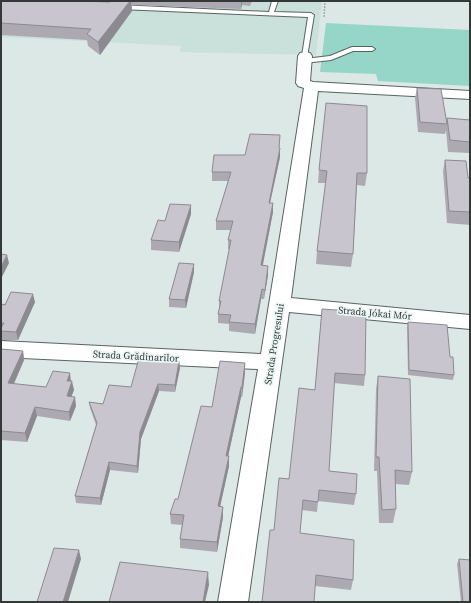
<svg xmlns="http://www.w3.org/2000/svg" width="471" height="603" font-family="'Source Serif 4',serif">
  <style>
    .built { fill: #cae0db }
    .green { fill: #95d6c8 }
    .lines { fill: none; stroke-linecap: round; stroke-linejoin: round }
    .service-casing { stroke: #596461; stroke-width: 2 }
    .minor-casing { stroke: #596461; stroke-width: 2 }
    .path { stroke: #a3acaa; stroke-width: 1.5; stroke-dasharray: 2 1; stroke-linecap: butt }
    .service { fill: #fff; fill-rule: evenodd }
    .minor { fill: #fff; fill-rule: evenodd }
    .wall { fill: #aca9b2 }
    .shaded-wall { fill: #8c8a91 }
    .building { fill: #c8c5cf; stroke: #8c8a91 }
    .labels { text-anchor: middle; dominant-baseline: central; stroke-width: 3.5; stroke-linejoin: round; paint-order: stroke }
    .street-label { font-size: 10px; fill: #343938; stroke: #e9f6f3 }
  </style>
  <rect width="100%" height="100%" fill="#dce8e5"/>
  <path class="built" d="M1 1H322L316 55 180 52 181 46 1 37Z"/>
  <path class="green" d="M326 23 470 30V86L378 81 376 74 320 72Z"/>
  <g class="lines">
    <g class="service-casing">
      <path id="service" d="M272 1H278L274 12 311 13 314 15 307 57 302 56 308 17 119 9 116 7 119 5 269 12Z
        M352 47H372L375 49 372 51H353L331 60 304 63 301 61 304 59 330 56Z"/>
    </g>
    <g class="minor-casing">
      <path id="minor" d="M305 52 310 53 312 56 310 81 313 82 470 91V99L318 91 291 298 470 315V329L289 312 248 602H218L258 369 1 357V341L261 354 304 88 298 86 296 83 298 56 300 53Z"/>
    </g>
    <path class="path" d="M324 17 325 1"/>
    <use href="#service" class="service"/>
    <use href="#minor" class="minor"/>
  </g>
  <path class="wall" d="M1 1 110 2 111 1H252L250 6 242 5 241 9 132 5V11L100 55 88 46 87 40 1 35Z
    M417 88 447 123V118L470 120V153L448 152 446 130 445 134 418 132 415 98Z
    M280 135 279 148H280V157L270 203H273V212L262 266H268V275L264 299H261L255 334 229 331V324L218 323V314L219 311V301L230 249H228V240L231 230H216V221L228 181H212V172L245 155Z
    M445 160 468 178H470V225L447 223 443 171Z
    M319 170 367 173 365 186 357 185 353 254 351 267 316 264 317 251 326 183H318Z
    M191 214 179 252 151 250V240L165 221Z
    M194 272 186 308 169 307V299Z
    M35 302 18 340H2L1 336V304Z
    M322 309 365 375 364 386 334 383 329 471 356 494 354 505 318 501 317 512 302 510 300 533 353 580 351 590 315 586 274 530 315 390Z
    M408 322 450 357 454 375 453 380 408 375 407 327Z
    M1 349 23 351 24 360 14 384 46 387 71 381 74 390 71 397 76 406 70 421 37 416 27 442 1 440Z
    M179 361 180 368 175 392 159 391 141 439 138 473 110 470 101 505 76 503 75 496 96 425 90 408 89 402 103 404 131 387Z
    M245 363V373L242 397H241L228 456H229V466L220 507H223V517L217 552 180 548V539L182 525 171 524 170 514 178 499 212 407Z
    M378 376 412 472 409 485 395 484 396 509 393 523H379L377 471H374L376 389Z
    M459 559 470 602H461L457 564Z"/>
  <path class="shaded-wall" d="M130 1H131L132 11 100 55 98 42Z
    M241 1H242V5L241 9Z
    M280 148V157L268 212 269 203Z
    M273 203V212L261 275V265Z
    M191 205V214L179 252V242Z
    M7 255 9 263 1 279V267Z
    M194 264V272L186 308 185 300Z
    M268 266V275L264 299 265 290Z
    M262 289 261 299 255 334V324Z
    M33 294 35 302 18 340 16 332Z
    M23 351 24 360 10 392 8 383Z
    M179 361 180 368 175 392V385Z
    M245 363V373L242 397V387Z
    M70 373 71 382 67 381Z
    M72 381 74 390 68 405 67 396Z
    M158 384 159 391 141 439 138 473 137 466 140 432Z
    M241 387V397L226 466V456Z
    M75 397 76 406 70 421 69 412Z
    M35 407 37 416 27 442 25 433Z
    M229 456V466L218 516V506Z
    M109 462 110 470 101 505 100 498Z
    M223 507V517L217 552V542Z
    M79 550 81 559 68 602H63Z
    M208 572 209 585 205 602H203Z"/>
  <path class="building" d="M1 1H76L110 2 111 1H130L98 42 87 34 91 29 1 23Z
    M417 88 441 89 447 124 420 122Z
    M326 103 367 106V173H357L353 254 317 251 327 171 319 170Z
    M447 118 470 120V142L450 140Z
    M250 134 280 135 279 148H280L269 203H273L261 265 268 266 265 290 262 289 255 324 229 322 231 315 218 314 221 301H219L231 240H228L233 221H216L231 172H212L214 155H245Z
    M445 160 466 161 468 178H470V212L449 211Z
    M170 204 191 205 179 242 151 240 158 220 165 221Z
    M1 254 7 255 1 267Z
    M179 263 194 264 185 300 169 299Z
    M11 292 33 294 16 332 1 331V328L4 323H1V304L5 305Z
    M322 309 366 312 365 375 335 373 329 471 357 474 356 494 319 490 318 502 303 500 300 533 354 540 353 580 316 575 314 602H262L270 530H274L279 478 289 479 299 388 315 390Z
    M408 322 447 325 450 357H453L454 375 409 370Z
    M1 349 23 351 8 383 46 387 53 371 70 373 67 381H72L67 396 75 397 69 412 35 407 25 433 1 431Z
    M139 358 179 361 175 385 158 384 140 432 137 466 109 462 100 498 75 496 97 423 89 402 103 404 109 385 131 387Z
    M220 361 245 363 242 387H241L226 456H229L218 506 223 507 217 542 180 539 184 515 170 514 175 499H178L201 406 212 407Z
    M378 376 410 379 412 472 395 470 396 509 382 510 379 457H376Z
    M54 548 79 550 63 602H37Z
    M459 559 470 560V602H463Z
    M120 562 208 572 203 602H109Z"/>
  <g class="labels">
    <g class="street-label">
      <text transform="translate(375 313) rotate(5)">Strada Jókai Mór</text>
      <text transform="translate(274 344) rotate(-81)">Strada Progresului</text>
      <text transform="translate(136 356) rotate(3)">Strada Grădinarilor</text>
    </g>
  </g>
  <rect width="471" height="603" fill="none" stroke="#343938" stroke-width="4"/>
</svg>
